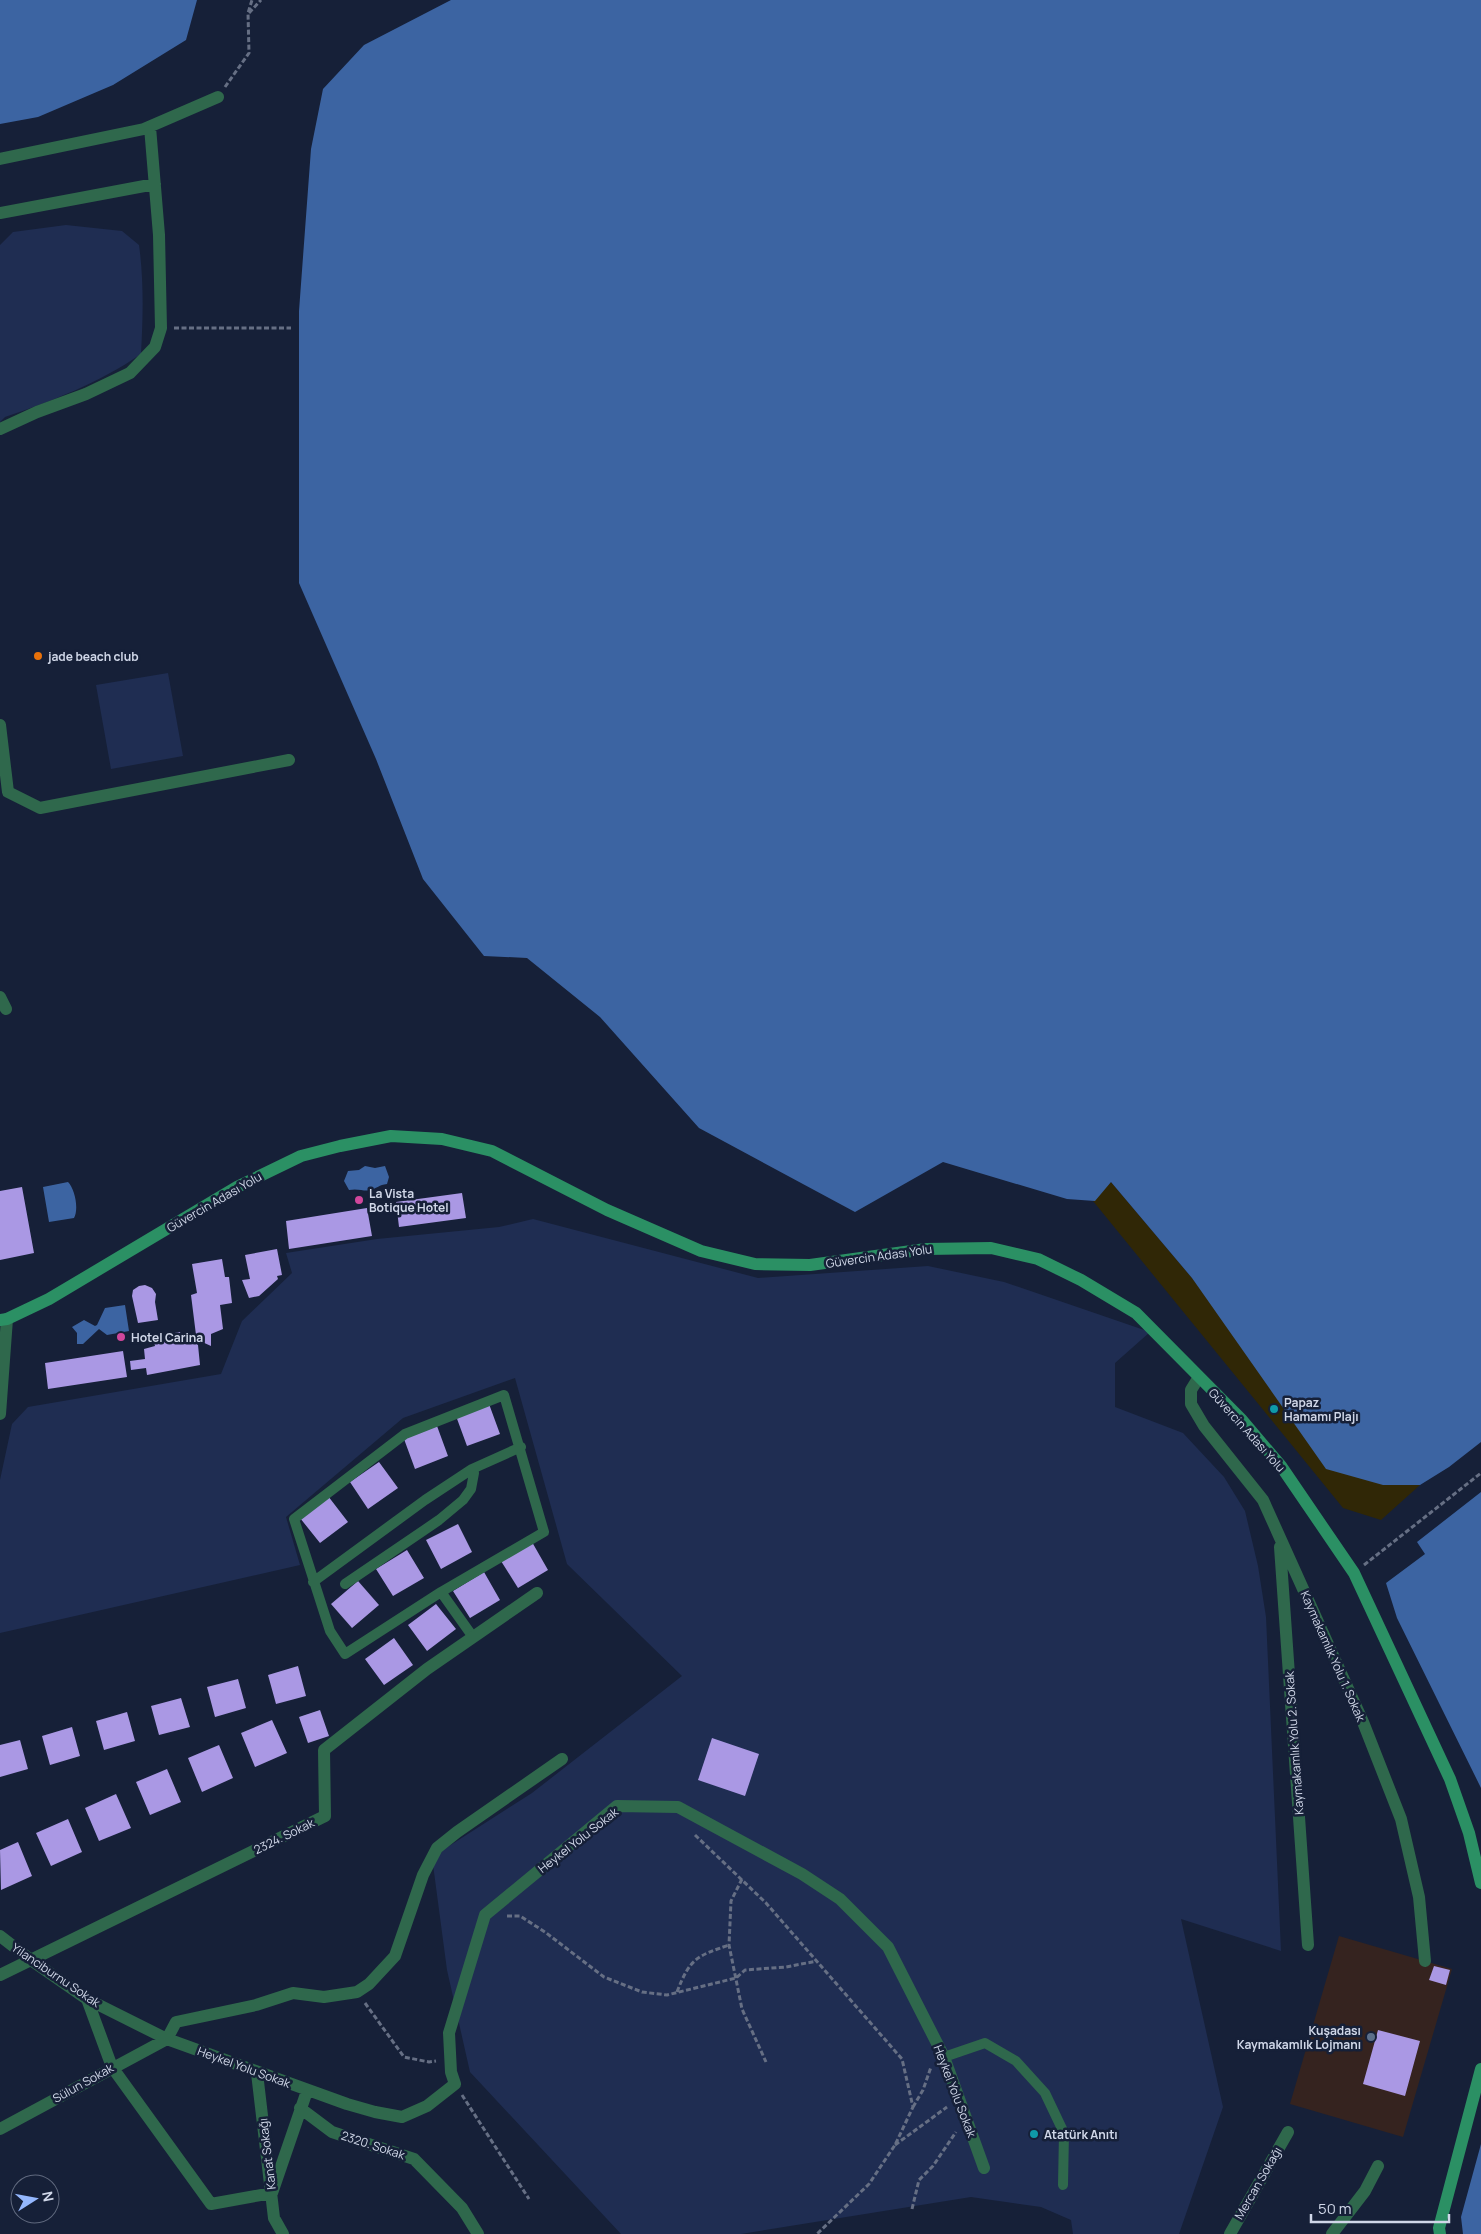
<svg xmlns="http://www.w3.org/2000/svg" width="1481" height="2234" font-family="Manrope,sans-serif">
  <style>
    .commercial { fill: #35231f }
    .green { fill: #1f2d52 }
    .sand { fill: #302706 }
    .water { fill: #3c64a2 }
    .building { fill: #aa98e4 }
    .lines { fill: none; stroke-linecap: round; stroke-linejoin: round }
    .path { stroke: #666f84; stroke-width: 3; stroke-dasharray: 5 2.5; stroke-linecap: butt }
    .lane { stroke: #2f684c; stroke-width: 10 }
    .street { stroke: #2f684c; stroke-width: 12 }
    .secondary { stroke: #2b9064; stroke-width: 12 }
    .food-dot { fill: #e8710a; stroke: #162038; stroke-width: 2 }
    .hotel-dot { fill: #d1479c; stroke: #162038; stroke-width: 2 }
    .culture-dot { fill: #0f9aa8; stroke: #162038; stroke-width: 2 }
    .service-dot { fill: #5c6f8a; stroke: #162038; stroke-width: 2 }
    .labels { text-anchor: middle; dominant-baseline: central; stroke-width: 5; stroke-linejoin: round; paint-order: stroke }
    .poi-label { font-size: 12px; font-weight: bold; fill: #d0d7e8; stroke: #162038; text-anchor: start }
    .street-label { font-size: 12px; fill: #d0d7e8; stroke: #162038 }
  </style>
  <rect width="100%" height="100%" fill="#162038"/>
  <path class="commercial" d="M1339 1936 1452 1969 1403 2137 1290 2104Z"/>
  <path class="green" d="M66 225 122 231 139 245C144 281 143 318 141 354 99 383 52 401 5 417L0 422V245L13 232Z
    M168 673 183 756 111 769 96 685Z
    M533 1219 758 1278 928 1266 1004 1282 1150 1332 1115 1363V1407L1183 1433 1224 1477 1245 1511 1258 1566 1266 1617 1281 1951 1181 1919 1223 2107 1179 2234H1073L1071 2220 1041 2207 971 2197 741 2234H621L470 2072 447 1970 432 1857 532 1793 682 1676 567 1564 515 1378 403 1418 286 1517 300 1565 0 1633V1480L12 1424 28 1407 221 1374 242 1321 292 1273 286 1253 377 1239 499 1227Z"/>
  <path class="sand" d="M1111 1182 1192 1278 1383 1485H1420L1381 1520 1343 1508 1093 1201Z"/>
  <path class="water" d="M0 0H197L186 40 113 85 38 117 0 124Z
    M451 0H1481V1442L1449 1467 1420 1485H1383L1326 1469 1192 1278 1111 1182 1095 1201 1067 1199 943 1162 855 1212 699 1128 600 1017 527 958 484 956 423 879 376 759 299 583V311L311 149 323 89 364 45Z
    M365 1166 375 1168 385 1166 389 1177 387 1184C379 1185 377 1188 371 1190 364 1192 359 1188 349 1190L344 1181 348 1171 359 1170Z
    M68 1182C75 1189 79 1209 74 1218L49 1222 43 1187Z
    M125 1305 129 1331 107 1335 99 1329 83 1344H77V1333L72 1327 84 1320 95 1326 97 1325 105 1308Z
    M1481 1492V1788L1397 1618 1386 1583 1425 1554 1417 1542Z
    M1481 2144V2234H1463L1461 2217Z"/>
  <path class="building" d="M22 1187 34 1253 0 1260V1191Z
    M462 1193 466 1218 399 1227 396 1202Z
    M367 1208 372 1236 289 1249 286 1221Z
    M277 1249 282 1275 277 1276 278 1279 259 1296 249 1298 242 1280 250 1279 245 1255Z
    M222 1259 225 1277H229L232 1303 220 1305 223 1329 211 1334V1346L200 1341 196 1335 191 1295 197 1293 192 1264Z
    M145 1285 152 1288 156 1294 155 1302 158 1320 138 1323 132 1296 133 1290 139 1286Z
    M180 1332 184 1343 193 1340 198 1345 200 1365 147 1375 146 1368 131 1370 130 1361 145 1359 144 1349 155 1346 153 1337Z
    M123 1351 127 1377 48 1389 45 1363Z
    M489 1404 500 1434 467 1446 456 1416Z
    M437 1426 448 1456 415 1469 404 1439Z
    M379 1462 398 1488 368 1509 350 1482Z
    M328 1496 348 1522 320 1543 300 1518Z
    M458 1524 472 1552 441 1569 426 1540Z
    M532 1542 548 1570 518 1588 501 1561Z
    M407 1550 424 1578 393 1596 376 1569Z
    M484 1572 500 1600 470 1618 453 1591Z
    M358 1581 379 1605 352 1628 331 1604Z
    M436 1604 456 1629 427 1651 408 1625Z
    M394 1638 413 1665 384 1685 365 1659Z
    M298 1666 306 1696 276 1704 268 1675Z
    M238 1679 246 1708 215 1717 207 1687Z
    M181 1698 190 1727 159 1735 151 1706Z
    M320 1710 329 1736 308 1743 299 1717Z
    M127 1712 135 1741 104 1750 96 1721Z
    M272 1720 287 1753 255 1767 241 1733Z
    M72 1727 80 1756 50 1765 42 1736Z
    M712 1738 759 1754 745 1796 698 1780Z
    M20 1740 28 1769 0 1777V1745Z
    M219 1745 233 1778 202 1792 188 1758Z
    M167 1769 181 1802 150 1815 136 1782Z
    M116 1794 131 1828 99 1841 85 1808Z
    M68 1819 82 1852 51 1866 36 1833Z
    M18 1842 32 1876 1 1890 0 1850Z
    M1434 1966 1450 1970 1446 1985 1429 1980Z
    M1378 2030 1420 2041 1405 2096 1363 2084Z"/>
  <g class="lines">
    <path class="path" d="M249 13 261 0
      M225 87 249 53 248 13 252 0
      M174 328H291
      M1364 1565 1481 1473
      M695 1835 766 1903 902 2059 913 2107 895 2145 869 2184 817 2234
      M742 1879 731 1901 729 1945 742 2009 766 2062
      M507 1916H520L545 1932 604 1977 642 1992 667 1995 736 1978 745 1970 786 1967 817 1961
      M677 1992C690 1958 697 1956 729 1945
      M365 2003 404 2057 429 2062 436 2061
      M462 2095 529 2199
      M913 2107 923 2090 931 2067
      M895 2145 947 2107
      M912 2209 919 2180 933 2166 956 2132"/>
    <path class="lane" d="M313 1582 425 1500 472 1469 521 1447
      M345 1584 439 1520 463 1500 471 1489 474 1473 472 1469
      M441 1592 345 1654 330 1631 294 1519 405 1434 504 1395 544 1532 441 1592 473 1637
      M944 2057 985 2043 1016 2061 1045 2093 1064 2133 1063 2185"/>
    <path class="street" d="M0 159 144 129 218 97
      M0 213 155 184
      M0 429 37 412 86 394 130 373 155 347 161 328 159 235 150 127
      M0 725 8 792 40 808 289 760
      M0 997 6 1009
      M1199 1377 1191 1390V1404L1204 1426 1263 1500 1363 1722 1401 1819 1419 1897 1425 1961
      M0 1414 7 1319
      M1280 1547 1308 1945
      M0 1936 31 1960 87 1999 167 2039 347 2104 375 2112 402 2117 427 2106 455 2084 451 2072 449 2033 485 1915 617 1806 678 1807 802 1874 840 1899 888 1947 944 2057 984 2168
      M0 1975 325 1816 324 1750 427 1669 537 1593
      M87 1999 112 2067 211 2204 272 2193 307 2091
      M167 2039 176 2022 256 2005 293 1993 324 1997 357 1992 369 1984 395 1956 423 1875 437 1848 457 1832 562 1759
      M257 2073 274 2218 283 2234
      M300 2108 332 2132 414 2159 462 2208 478 2234
      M0 2129 167 2039
      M1230 2234 1288 2132
      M1332 2234 1365 2191 1378 2166"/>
    <path class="secondary" d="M0 1320 7 1319 49 1299 237 1187 301 1156 340 1146 391 1136 442 1139 492 1151 607 1210 701 1251 755 1264 810 1265 926 1249 991 1248 1038 1259 1081 1280 1136 1313 1241 1419 1281 1466 1354 1573 1450 1779 1469 1833 1481 1883
      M1440 2234 1439 2228 1481 2069"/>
  </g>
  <circle class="food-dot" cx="38" cy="656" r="5"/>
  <g class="hotel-dot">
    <circle cx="359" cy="1200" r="5"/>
    <circle cx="121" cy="1337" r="5"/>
  </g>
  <g class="culture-dot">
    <circle cx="1274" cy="1409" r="5"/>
    <circle cx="1034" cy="2134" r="5"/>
  </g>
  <circle class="service-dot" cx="1371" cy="2037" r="5"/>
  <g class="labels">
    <g class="poi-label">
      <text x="48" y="656">jade beach club</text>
      <text x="369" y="1193">La Vista<tspan x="369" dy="14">Botique Hotel</tspan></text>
      <text x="131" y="1337">Hotel Carina</text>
      <text x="1284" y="1402">Papaz<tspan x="1284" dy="14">Hamamı Plajı</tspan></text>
      <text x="1361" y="2030" text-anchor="end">Kuşadası<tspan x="1361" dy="14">Kaymakamlık Lojmanı</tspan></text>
      <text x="1044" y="2134">Atatürk Anıtı</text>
    </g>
    <g class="street-label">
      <text transform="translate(214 1202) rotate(-30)">Güvercin Adası Yolu</text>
      <text transform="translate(879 1256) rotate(-8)">Güvercin Adası Yolu</text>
      <text transform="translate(1247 1430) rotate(48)">Güvercin Adası Yolu</text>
      <text transform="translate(1333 1656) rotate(66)">Kaymakamlık Yolu 1. Sokak</text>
      <text transform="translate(1294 1743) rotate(-94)">Kaymakamlık Yolu 2. Sokak</text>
      <text transform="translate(284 1836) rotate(-26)">2324. Sokak</text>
      <text transform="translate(578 1840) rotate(-38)">Heykel Yolu Sokak</text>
      <text transform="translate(56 1975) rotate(34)">Yilanciburnu Sokak</text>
      <text transform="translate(244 2067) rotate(20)">Heykel Yolu Sokak</text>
      <text transform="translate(83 2083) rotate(-29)">Sülun Sokak</text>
      <text transform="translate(955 2091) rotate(69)">Heykel Yolu Sokak</text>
      <text transform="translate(373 2145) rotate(18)">2320. Sokak</text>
      <text transform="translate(267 2154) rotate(-97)">Kanat Sokağı</text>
      <text transform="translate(1258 2183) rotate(-60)">Mercan Sokağı</text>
    </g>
  </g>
  <g transform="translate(35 2199) rotate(79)"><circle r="24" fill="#162038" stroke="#60697e"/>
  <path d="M0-4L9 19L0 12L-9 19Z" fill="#94b7fd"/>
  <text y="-8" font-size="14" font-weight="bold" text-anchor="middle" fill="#d0d7e8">N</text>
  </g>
  <path d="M1311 2214v8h138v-8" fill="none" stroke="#d0d7e8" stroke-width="2.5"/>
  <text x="1318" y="2214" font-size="15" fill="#d0d7e8" stroke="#162038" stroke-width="4" paint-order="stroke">50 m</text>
</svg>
